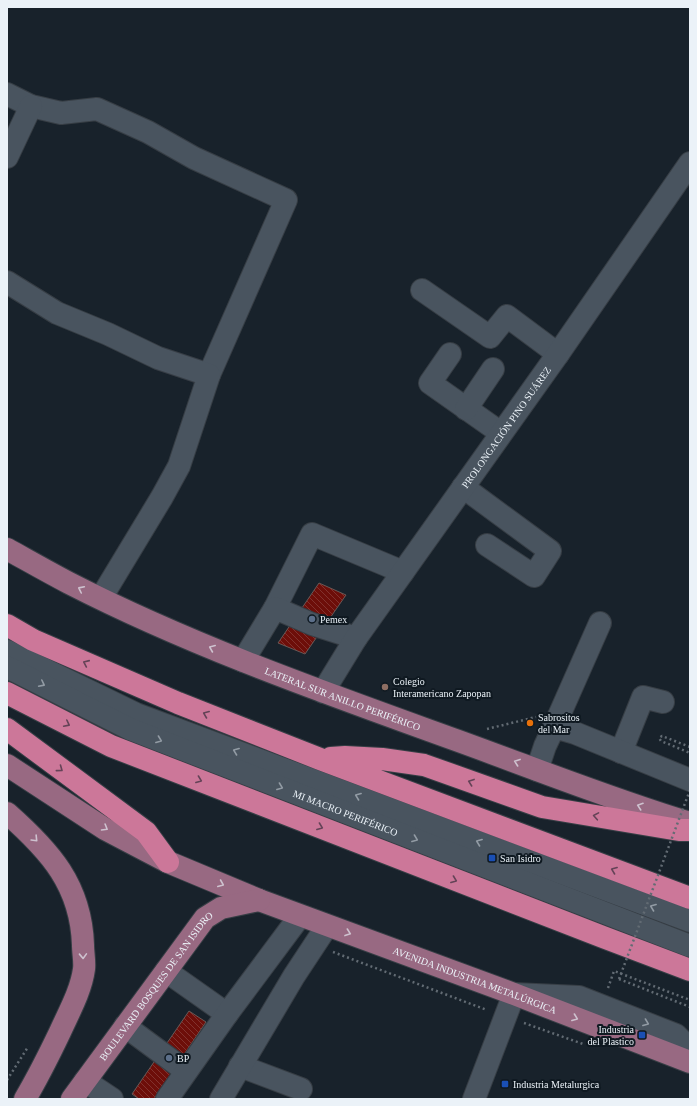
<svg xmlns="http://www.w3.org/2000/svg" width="697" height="1106" font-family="Georgia,serif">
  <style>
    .building { fill: url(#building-back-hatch); stroke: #695856 }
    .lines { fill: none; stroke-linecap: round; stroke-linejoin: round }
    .minor-casing { stroke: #373e45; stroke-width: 24 }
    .major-casing { stroke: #373e45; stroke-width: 24 }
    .highway-casing { stroke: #373e45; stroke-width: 24 }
    .path { stroke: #626b73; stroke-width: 2.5; stroke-dasharray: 2 3; stroke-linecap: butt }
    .minor { stroke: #49545f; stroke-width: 22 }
    .major { stroke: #986982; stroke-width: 22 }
    .highway { stroke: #c79; stroke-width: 22 }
    .path-bridge { stroke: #626b73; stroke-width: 2.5; stroke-dasharray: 2 3; stroke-linecap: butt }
    .oneway { stroke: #cec2cf }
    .oneway2 { stroke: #644357 }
    .oneway3 { stroke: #929ba4 }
    .service-dot { fill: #5c6f8a; stroke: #0f1921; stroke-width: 1.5 }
    .education-dot { fill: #8d6e63; stroke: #0f1921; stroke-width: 1.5 }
    .food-dot { fill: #e8710a; stroke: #0f1921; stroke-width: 1.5 }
    .transit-dot { fill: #1a4fb4; stroke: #0f1921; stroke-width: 1.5 }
    .labels { text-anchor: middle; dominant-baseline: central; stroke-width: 4; stroke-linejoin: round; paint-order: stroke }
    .street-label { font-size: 10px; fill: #ebf2f8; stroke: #0f1921 }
    .poi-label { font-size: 10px; fill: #ebf2f8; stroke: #0f1921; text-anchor: start }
  </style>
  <defs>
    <pattern id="building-back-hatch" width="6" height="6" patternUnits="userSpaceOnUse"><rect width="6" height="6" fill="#6d0e09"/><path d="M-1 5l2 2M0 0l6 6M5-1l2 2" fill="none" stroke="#82322e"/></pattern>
  </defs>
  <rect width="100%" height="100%" fill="#18222b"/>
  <path class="building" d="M319 583 346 595 305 654 278 643Z
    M189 1011 206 1022 154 1099H139L132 1094Z"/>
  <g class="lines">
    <g class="minor-casing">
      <g id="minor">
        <path d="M7 94 31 106 61 113 97 109 148 132 194 158 286 200 209 375"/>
        <path d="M7 157 31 106"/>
        <path d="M7 282 57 313 108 334 158 358 209 375 179 466 162 497 101 598"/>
        <path d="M422 290 490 337 507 316 558 354"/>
        <path d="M450 354 430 383 501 433"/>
        <path d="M466 409 493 369"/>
        <path d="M463 487 550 551 534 576 487 545"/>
        <path d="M275 608 312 534 403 572"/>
        <path d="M7 651 136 714 690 921"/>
        <path d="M243 661 275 608 312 624 356 638"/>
        <path id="s1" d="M7 667 130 729 690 946"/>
        <path id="s2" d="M323 692 356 638 558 354 690 163"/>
        <path d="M554 727 600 623"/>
        <path d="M621 752 643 697 663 702"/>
        <path d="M537 770 545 746 554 727 575 733 690 780"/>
        <path d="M166 971 227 1014"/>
        <path d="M125 1026 186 1071"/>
        <path d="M240 1066 301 1089"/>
        <path d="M85 1081 112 1099"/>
        <path d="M167 1099 227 1014 300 916"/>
        <path d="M221 1099 294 976 327 926"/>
        <path d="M474 1099 514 994 579 997 676 1035 690 1049"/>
      </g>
    </g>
    <g class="major-casing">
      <g id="major">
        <path id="s3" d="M7 549C27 560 48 572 69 583 192 646 323 692 453 739 531 767 610 799 690 823"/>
        <path id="s4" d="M7 765 105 829 168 862 259 900 514 994 690 1062"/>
        <path d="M7 813C50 851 81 885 83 945 83 953 85 962 84 969 81 991 69 1012 60 1032 49 1055 38 1077 25 1099"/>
        <path id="s5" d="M72 1099 205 918 221 908 259 900"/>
      </g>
    </g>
    <g class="highway-casing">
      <path id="highway" d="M7 625 33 640 178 703 320 759 690 898
        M7 693 111 746 603 937 690 970
        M7 729 146 832 168 862
        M331 758 345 757 382 759 424 765 542 807 679 830H690"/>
    </g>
    <path class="path" d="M487 729 536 717
      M690 747 662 736 659 738 661 741 690 753
      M333 952 487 1010
      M619 979 690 1007
      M608 988 614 971 690 1000
      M524 1023 583 1044
      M7 1080 28 1047"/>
    <use href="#minor" class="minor"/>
    <use href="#major" class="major"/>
    <use href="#highway" class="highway"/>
    <path class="path-bridge" d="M619 979 690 790"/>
  </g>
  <defs><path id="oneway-chevron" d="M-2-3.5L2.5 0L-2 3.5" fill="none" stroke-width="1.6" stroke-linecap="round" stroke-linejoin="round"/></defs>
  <g class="oneway">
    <use href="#oneway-chevron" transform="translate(81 589) rotate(-154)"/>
    <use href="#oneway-chevron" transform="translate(212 648) rotate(-157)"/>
    <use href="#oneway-chevron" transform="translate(517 762) rotate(-160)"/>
    <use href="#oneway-chevron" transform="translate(640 806) rotate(-161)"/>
    <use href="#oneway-chevron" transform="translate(105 828) rotate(31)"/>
    <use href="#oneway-chevron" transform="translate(35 839) rotate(46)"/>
    <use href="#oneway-chevron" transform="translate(221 884) rotate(23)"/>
    <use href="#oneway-chevron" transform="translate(348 933) rotate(20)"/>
    <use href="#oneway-chevron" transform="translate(83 956) rotate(88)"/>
    <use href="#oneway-chevron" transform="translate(575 1018) rotate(21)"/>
  </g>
  <g class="oneway2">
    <use href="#oneway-chevron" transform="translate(86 663) rotate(-156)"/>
    <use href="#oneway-chevron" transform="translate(206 714) rotate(-158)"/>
    <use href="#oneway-chevron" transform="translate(67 724) rotate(27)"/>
    <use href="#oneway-chevron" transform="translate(60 769) rotate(36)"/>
    <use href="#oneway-chevron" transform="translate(199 780) rotate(21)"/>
    <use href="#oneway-chevron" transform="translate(471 782) rotate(-160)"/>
    <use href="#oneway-chevron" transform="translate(596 816) rotate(-170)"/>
    <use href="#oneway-chevron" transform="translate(320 827) rotate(21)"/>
    <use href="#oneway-chevron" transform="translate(614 870) rotate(-159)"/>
    <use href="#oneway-chevron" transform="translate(454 880) rotate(21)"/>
  </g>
  <g class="oneway3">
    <use href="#oneway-chevron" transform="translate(42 684) rotate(27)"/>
    <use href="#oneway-chevron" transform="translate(159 740) rotate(21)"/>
    <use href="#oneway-chevron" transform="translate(236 751) rotate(-159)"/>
    <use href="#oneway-chevron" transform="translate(280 787) rotate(21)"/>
    <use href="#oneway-chevron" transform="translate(358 796) rotate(-159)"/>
    <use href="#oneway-chevron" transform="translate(415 839) rotate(21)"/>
    <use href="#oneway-chevron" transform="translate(479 842) rotate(-159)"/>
    <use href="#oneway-chevron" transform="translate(653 907) rotate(-159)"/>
    <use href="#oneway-chevron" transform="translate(646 1023) rotate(21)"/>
  </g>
  <g class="service-dot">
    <circle cx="312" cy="619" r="4"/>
    <circle cx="169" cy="1058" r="4"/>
  </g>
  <circle class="education-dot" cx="385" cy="687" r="4"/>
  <circle class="food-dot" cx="530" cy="723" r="4"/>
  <g class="transit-dot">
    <rect x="488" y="854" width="8" height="8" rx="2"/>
    <rect x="638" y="1031" width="8" height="8" rx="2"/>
    <rect x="501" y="1080" width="8" height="8" rx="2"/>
  </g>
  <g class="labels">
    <g class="street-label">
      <text stroke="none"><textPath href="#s2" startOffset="322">PROLONGACIÓN PINO SUÁREZ</textPath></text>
      <text stroke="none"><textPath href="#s3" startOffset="368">LATERAL SUR ANILLO PERIFÉRICO</textPath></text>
      <text stroke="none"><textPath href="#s1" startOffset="369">MI MACRO PERIFÉRICO</textPath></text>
      <text stroke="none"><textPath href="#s4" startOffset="517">AVENIDA INDUSTRIA METALÚRGICA</textPath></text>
      <text stroke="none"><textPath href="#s5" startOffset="141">BOULEVARD BOSQUES DE SAN ISIDRO</textPath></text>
    </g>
    <g class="poi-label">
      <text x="320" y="619">Pemex</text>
      <text x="393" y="681">Colegio<tspan x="393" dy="12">Interamericano Zapopan</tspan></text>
      <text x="538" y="717">Sabrositos<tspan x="538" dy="12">del Mar</tspan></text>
      <text x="500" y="858">San Isidro</text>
      <text x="634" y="1029" text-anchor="end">Industria<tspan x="634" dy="12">del Plastico</tspan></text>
      <text x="177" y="1058">BP</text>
      <text x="513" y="1084">Industria Metalurgica</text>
    </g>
  </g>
  <rect width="697" height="1106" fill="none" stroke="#ebf2f8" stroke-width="16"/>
</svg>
